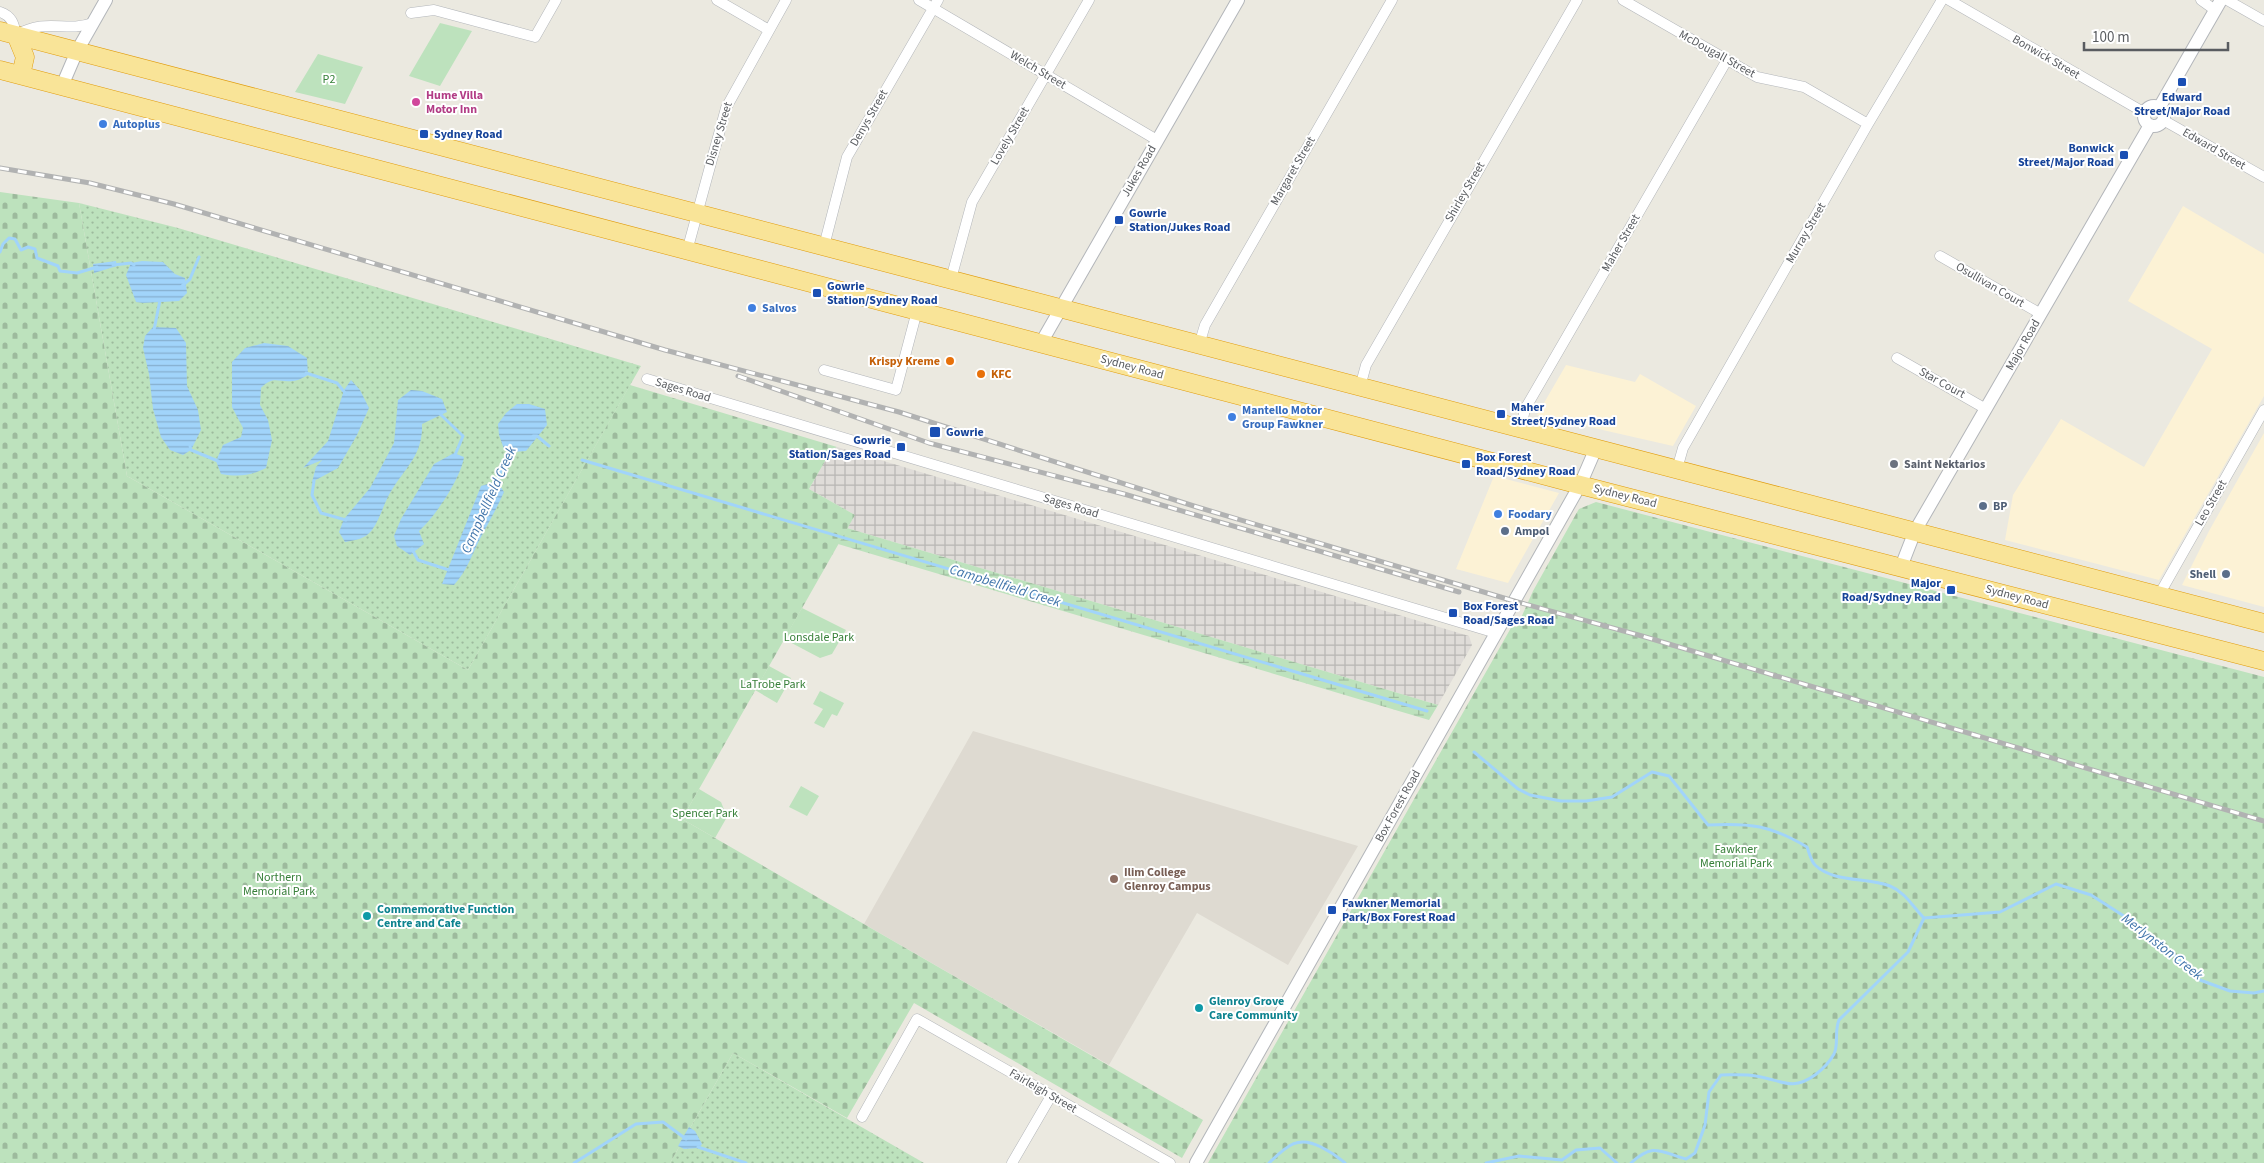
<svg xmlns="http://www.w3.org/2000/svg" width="2264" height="1163" font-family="'Source Sans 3',sans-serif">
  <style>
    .commercial { fill: #fcf2d5 }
    .industrial { fill: url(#industrial-grid) }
    .education { fill: #dedad1 }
    .grass { fill: url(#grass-dots) }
    .wetland { fill: url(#wetland-marsh) }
    .cemetery { fill: url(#cemetery-stones) }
    .park { fill: #bde2bd }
    .water { fill: url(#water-rules) }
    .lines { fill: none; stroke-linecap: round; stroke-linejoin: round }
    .stream { stroke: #a1d4fa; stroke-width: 3 }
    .minor-casing { stroke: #b3b6ba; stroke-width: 11 }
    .tertiary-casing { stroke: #b3b6ba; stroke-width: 14 }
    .trunk-casing { stroke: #e09b0b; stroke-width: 19 }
    .minor { stroke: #fff; stroke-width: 10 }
    .tertiary { stroke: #fff; stroke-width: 12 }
    .trunk { stroke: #f9e498; stroke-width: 18 }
    .rail-casing { stroke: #b1b2b2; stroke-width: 5 }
    .rail { stroke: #fff; stroke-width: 3; stroke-dasharray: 9; stroke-linecap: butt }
    .transit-dot { fill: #1a4fb4; stroke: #fff; stroke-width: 2 }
    .hotel-dot { fill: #d1479c; stroke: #fff; stroke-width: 2 }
    .shop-dot { fill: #3f7fe0; stroke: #fff; stroke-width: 2 }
    .food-dot { fill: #e8710a; stroke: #fff; stroke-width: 2 }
    .worship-dot { fill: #6b7280; stroke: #fff; stroke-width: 2 }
    .service-dot { fill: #5c6f8a; stroke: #fff; stroke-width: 2 }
    .education-dot { fill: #8d6e63; stroke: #fff; stroke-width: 2 }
    .culture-dot { fill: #0f9aa8; stroke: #fff; stroke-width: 2 }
    .labels { text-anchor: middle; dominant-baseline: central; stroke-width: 4; stroke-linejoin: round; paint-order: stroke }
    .street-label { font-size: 12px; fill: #595c60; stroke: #fff }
    .park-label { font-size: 12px; fill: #38803a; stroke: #fff }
    .hotel-label { font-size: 12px; font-weight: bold; fill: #b23c85; stroke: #fff; text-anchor: start }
    .transit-label { font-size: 12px; font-weight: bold; fill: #164399; stroke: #fff; text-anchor: start }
    .shop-label { font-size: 12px; font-weight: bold; fill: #366cbe; stroke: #fff; text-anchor: start }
    .food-label { font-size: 12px; font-weight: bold; fill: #c56008; stroke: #fff; text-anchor: end }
    .worship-label { font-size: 12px; font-weight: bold; fill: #5b616d; stroke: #fff; text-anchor: start }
    .service-label { font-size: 12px; font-weight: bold; fill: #4e5e75; stroke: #fff; text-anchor: start }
    .education-label { font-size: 12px; font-weight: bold; fill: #785e54; stroke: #fff; text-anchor: start }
    .culture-label { font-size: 12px; font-weight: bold; fill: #0d838f; stroke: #fff; text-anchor: start }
    .water-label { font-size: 14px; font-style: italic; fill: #4175ab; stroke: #fff }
  </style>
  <defs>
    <pattern id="industrial-grid" width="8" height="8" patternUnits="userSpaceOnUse" patternTransform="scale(1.25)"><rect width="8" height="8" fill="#dfdcd8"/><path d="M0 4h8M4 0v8" fill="none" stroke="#b8b6b3"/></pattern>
    <pattern id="grass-dots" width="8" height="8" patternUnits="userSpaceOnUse" patternTransform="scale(1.25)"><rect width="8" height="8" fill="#bde2bd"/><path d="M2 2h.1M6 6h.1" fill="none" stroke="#9dba9d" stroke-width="1.8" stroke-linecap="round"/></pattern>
    <pattern id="wetland-marsh" width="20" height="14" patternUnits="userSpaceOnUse" patternTransform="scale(1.25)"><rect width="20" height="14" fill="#bde2bd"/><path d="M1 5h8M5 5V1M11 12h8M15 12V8" fill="none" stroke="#9dba9d"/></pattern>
    <pattern id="cemetery-stones" width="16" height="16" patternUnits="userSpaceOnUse" patternTransform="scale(1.25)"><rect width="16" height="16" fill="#bde2bd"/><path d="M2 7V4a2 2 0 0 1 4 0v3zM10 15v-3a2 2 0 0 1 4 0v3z" fill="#9dba9d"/></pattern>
    <pattern id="water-rules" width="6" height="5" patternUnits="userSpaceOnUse" patternTransform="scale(1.25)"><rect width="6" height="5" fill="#a1d4fa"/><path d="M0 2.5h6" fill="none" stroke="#86afce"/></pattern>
  </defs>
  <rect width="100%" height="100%" fill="#ebe9e0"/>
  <path class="commercial" d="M2183 206 2264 254V396L2159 580 2005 540 2013 495 2061 419 2144 467 2212 349 2128 301Z
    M1566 365 1635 382 1640 374 1696 406 1673 446 1537 415Z
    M2264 433V607L2182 585 2209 531Z
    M1494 476 1559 493 1508 583 1456 569Z"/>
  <path class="industrial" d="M837 447 1469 636 1472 645 1438 705 847 528 855 515 809 489 832 449Z"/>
  <path class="education" d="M973 731 1267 819 1358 846 1288 965 1197 913 1109 1065 864 924Z"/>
  <path class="grass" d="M79 203 178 228 641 366 468 670 127 476Z
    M733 1053 924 1163H670Z"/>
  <path class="wetland" d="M847 528 1438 705 1429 720 838 544Z"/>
  <path class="cemetery" d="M0 192 79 203 127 476 468 670 630 385 837 447 832 449 809 489 855 515 682 819 1203 1120 1182 1158 914 1003 847 1118 733 1053 670 1163H0Z
    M1596 502 2264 677V1163H1208L1512 626 1517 627 1533 591 1576 514 1579 509Z"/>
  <path class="park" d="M440 23 472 31 440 86 409 76Z
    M318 54 363 67 345 104 295 92Z
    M802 608 846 630 832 654 820 658 784 639Z
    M769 666 791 678 777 703 755 690Z
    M820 691 844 703 837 716 832 714 824 728 814 723 823 709 813 704Z
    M801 786 819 796 807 816 789 807Z
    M699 789 721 802 727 817 715 838 682 819Z"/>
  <path class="water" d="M116 261 117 266 94 273 93 264Z
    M142 261 163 262 175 274 185 278 187 293 179 301 143 303 136 302 126 275 131 263Z
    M153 327 176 328 186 343 187 386 198 410 201 430 191 450 183 455 170 450 161 437 153 409 149 374 143 348 145 336Z
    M264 343 288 346 307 358 308 375C304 377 298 381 293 381 278 383 274 375 261 388L260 405 268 420 272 440 266 468C250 476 239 477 221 474L216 461 223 445 241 437 243 428 232 407V362L245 348Z
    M351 380 360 390 369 408 357 435 338 468 312 482 316 467 322 460 303 468 328 441 344 390Z
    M411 390 422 391 442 399 447 412 422 424C423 453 408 465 393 488 384 501 381 518 372 530 365 539 356 540 345 542L339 532 344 519 370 488 394 443 398 400Z
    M517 404H529L545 409 547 425 526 451 512 452 504 449 499 435 498 424 506 413Z
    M454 453 464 457C461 478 435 517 419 531L424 544 410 555 397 546 394 536 401 519 434 464Z
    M497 481 504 492C497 508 489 522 481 537 472 554 467 571 454 585L442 584 481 486Z
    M689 1127 695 1131 702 1144 699 1148 684 1149 678 1146Z"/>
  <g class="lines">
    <path class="stream" d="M0 252 3 244 9 238 15 239 21 250 28 247 35 249 37 258 58 266 60 271 77 273 97 267
      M113 265 131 263 134 265
      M182 286 190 279 199 257
      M154 330 160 300
      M306 373 337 383 346 394
      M439 413 463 436 455 455
      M533 436H537L549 446
      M190 446 191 450 218 461
      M582 460 1427 711
      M314 481 312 495 321 513 346 520
      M496 484 510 447
      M412 549 418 560 449 570
      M1474 752 1518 789 1530 795 1561 801H1586L1612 797 1652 772 1669 776 1708 825C1751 823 1770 825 1807 847 1809 852 1811 861 1815 865 1834 883 1866 877 1890 886 1905 892 1913 907 1924 918
      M698 1147 746 1163
      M574 1163 636 1124 663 1122 686 1139
      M1269 1163C1287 1146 1297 1135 1321 1147 1331 1152 1337 1156 1345 1163
      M1486 1163 1519 1156 1562 1160 1576 1150 1600 1148 1617 1163
      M1631 1163C1654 1142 1660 1152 1686 1159L1695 1153 1705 1125 1709 1092 1721 1075C1733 1075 1745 1074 1756 1076 1782 1080 1791 1092 1815 1075 1823 1069 1829 1063 1834 1054 1839 1043 1834 1032 1839 1020L1908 952 1924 918 2000 912 2056 884 2091 895 2127 918 2165 946 2200 980 2230 991 2254 993 2264 991"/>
    <g class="minor-casing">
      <path id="minor" d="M717 0 769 30
        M919 0 1157 140
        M1623 0 1757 77 1804 87 1868 124
        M1949 0 2145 113
        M2201 0 2215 10
        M2227 0 2264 21
        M0 12C12 16 14 24 16 35 49 17 64 33 93 23
        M411 13 434 10 535 37 556 0
        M2163 120 2264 177
        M824 246 847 157 938 0
        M687 251 726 108 786 0
        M1940 256 2041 314
        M951 279 972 202 1089 0
        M1199 345 1205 325 1392 0
        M1897 358 1986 409
        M824 370 896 390 917 311
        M647 379 1496 633
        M1360 387 1366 365 1577 0
        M1521 428 1525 409 1727 60
        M1677 469 1683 448 1868 124 1942 0
        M2159 595 2264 410
        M862 1117 917 1019 1170 1163
        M1012 1163 1051 1096"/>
    </g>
    <g class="tertiary-casing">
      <path id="tertiary" d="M62 86 77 51 106 0
        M2144 116a10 10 0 1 1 20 0a10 10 0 1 1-20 0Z
        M2159 108 2221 0
        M1041 343 1238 0
        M1901 567 1915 531 2150 125
        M1196 1163 1580 485 1596 448"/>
    </g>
    <g class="trunk-casing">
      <path id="trunk" d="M0 31 2264 623
        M16 35 25 57 21 75
        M0 70 1580 485 2264 661"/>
    </g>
    <use href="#minor" class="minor"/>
    <use href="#tertiary" class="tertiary"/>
    <use href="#trunk" class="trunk"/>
    <g class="rail-casing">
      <path id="rail" d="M0 168 90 183 174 204 665 350 899 412 1197 507 1514 601 1642 636 2264 821
        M738 376 929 443 1124 494 1459 592"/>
    </g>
    <use href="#rail" class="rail"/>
  </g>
  <g class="transit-dot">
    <rect x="2177" y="77" width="10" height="10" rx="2.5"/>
    <rect x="419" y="129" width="10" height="10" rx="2.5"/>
    <rect x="2119" y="150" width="10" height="10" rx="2.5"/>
    <rect x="1114" y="215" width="10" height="10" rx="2.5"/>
    <rect x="812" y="288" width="10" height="10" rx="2.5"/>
    <rect x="1496" y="409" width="10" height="10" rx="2.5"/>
    <rect x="929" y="426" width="12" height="12" rx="2.5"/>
    <rect x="896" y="442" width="10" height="10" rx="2.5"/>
    <rect x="1461" y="459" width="10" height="10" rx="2.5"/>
    <rect x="1946" y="585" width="10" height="10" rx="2.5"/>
    <rect x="1448" y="608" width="10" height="10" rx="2.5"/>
    <rect x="1327" y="905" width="10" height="10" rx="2.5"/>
  </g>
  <circle class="hotel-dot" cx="416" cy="102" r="5"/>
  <g class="shop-dot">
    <circle cx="103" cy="124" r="5"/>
    <circle cx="752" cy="308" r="5"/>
    <circle cx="1232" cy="417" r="5"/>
    <circle cx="1498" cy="514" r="5"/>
  </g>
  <g class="food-dot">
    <circle cx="950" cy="361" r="5"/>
    <circle cx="981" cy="374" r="5"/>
  </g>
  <circle class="worship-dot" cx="1894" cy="464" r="5"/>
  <g class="service-dot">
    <circle cx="1983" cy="506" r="5"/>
    <circle cx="1505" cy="531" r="5"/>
    <circle cx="2226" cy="574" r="5"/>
  </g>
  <circle class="education-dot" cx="1114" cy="879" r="5"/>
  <g class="culture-dot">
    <circle cx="367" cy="916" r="5"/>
    <circle cx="1199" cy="1008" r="5"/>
  </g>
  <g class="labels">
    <g class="street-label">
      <text transform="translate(1717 54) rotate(29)">McDougall Street</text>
      <text transform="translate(2046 57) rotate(30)">Bonwick Street</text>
      <text transform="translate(1038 70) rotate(31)">Welch Street</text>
      <text transform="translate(869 118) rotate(-60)">Denys Street</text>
      <text transform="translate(719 134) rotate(-73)">Disney Street</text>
      <text transform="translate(1010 136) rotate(-60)">Lovely Street</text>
      <text transform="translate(2214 149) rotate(30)">Edward Street</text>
      <text transform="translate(1139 171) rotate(-60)">Jukes Road</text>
      <text transform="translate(1293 171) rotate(-60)">Margaret Street</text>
      <text transform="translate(1465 192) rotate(-60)">Shirley Street</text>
      <text transform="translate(1806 233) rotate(-60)">Murray Street</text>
      <text transform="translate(1621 243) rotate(-60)">Maher Street</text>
      <text transform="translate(1990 285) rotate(30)">Osullivan Court</text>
      <text transform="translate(2023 345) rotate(-60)">Major Road</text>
      <text transform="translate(1132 367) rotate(15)">Sydney Road</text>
      <text transform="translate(1942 383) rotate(29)">Star Court</text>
      <text transform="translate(683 390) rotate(17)">Sages Road</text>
      <text transform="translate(1625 496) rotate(14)">Sydney Road</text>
      <text transform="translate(2211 503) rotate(-60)">Leo Street</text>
      <text transform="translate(1071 506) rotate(17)">Sages Road</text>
      <text transform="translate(2017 597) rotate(15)">Sydney Road</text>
      <text transform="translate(1398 806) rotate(-61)">Box Forest Road</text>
      <text transform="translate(1043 1091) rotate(30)">Fairleigh Street</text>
    </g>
    <g class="park-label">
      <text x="329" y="79">P2</text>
      <text x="819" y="637">Lonsdale Park</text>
      <text x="773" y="684">LaTrobe Park</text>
      <text x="705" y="813">Spencer Park</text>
      <text x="1736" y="849">Fawkner<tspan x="1736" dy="14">Memorial Park</tspan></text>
      <text x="279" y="877">Northern<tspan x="279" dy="14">Memorial Park</tspan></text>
    </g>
    <g class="hotel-label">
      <text x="426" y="95">Hume Villa<tspan x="426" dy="14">Motor Inn</tspan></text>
    </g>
    <g class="transit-label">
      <text x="2182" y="97" text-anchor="middle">Edward<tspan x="2182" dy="14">Street/Major Road</tspan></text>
      <text x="434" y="134">Sydney Road</text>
      <text x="2114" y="148" text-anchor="end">Bonwick<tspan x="2114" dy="14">Street/Major Road</tspan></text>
      <text x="1129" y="213">Gowrie<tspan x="1129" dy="14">Station/Jukes Road</tspan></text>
      <text x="827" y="286">Gowrie<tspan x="827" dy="14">Station/Sydney Road</tspan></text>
      <text x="1511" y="407">Maher<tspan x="1511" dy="14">Street/Sydney Road</tspan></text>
      <text x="946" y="432">Gowrie</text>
      <text x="891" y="440" text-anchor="end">Gowrie<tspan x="891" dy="14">Station/Sages Road</tspan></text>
      <text x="1476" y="457">Box Forest<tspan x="1476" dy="14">Road/Sydney Road</tspan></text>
      <text x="1941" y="583" text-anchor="end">Major<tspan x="1941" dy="14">Road/Sydney Road</tspan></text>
      <text x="1463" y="606">Box Forest<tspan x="1463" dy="14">Road/Sages Road</tspan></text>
      <text x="1342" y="903">Fawkner Memorial<tspan x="1342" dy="14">Park/Box Forest Road</tspan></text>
    </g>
    <g class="shop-label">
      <text x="113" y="124">Autoplus</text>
      <text x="762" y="308">Salvos</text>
      <text x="1242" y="410">Mantello Motor<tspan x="1242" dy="14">Group Fawkner</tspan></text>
      <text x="1508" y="514">Foodary</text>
    </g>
    <g class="food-label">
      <text x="940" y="361">Krispy Kreme</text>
      <text x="991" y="374" text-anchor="start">KFC</text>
    </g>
    <g class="worship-label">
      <text x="1904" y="464">Saint Nektarios</text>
    </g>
    <g class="service-label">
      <text x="1993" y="506">BP</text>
      <text x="1515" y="531">Ampol</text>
      <text x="2216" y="574" text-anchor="end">Shell</text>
    </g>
    <g class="education-label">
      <text x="1124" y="872">Ilim College<tspan x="1124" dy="14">Glenroy Campus</tspan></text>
    </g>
    <g class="culture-label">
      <text x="377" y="909">Commemorative Function<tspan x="377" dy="14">Centre and Cafe</tspan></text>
      <text x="1209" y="1001">Glenroy Grove<tspan x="1209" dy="14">Care Community</tspan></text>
    </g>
    <g class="water-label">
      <text transform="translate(489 500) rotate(-66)">Campbellfield Creek</text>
      <text transform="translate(1005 586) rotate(17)">Campbellfield Creek</text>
      <text transform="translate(2162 947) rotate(38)">Merlynston Creek</text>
    </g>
  </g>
  <path d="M2084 42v8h144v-8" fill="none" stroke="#595c60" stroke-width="2.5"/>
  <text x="2092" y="42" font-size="15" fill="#595c60" stroke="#ffffff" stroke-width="4" paint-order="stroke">100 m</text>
</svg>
